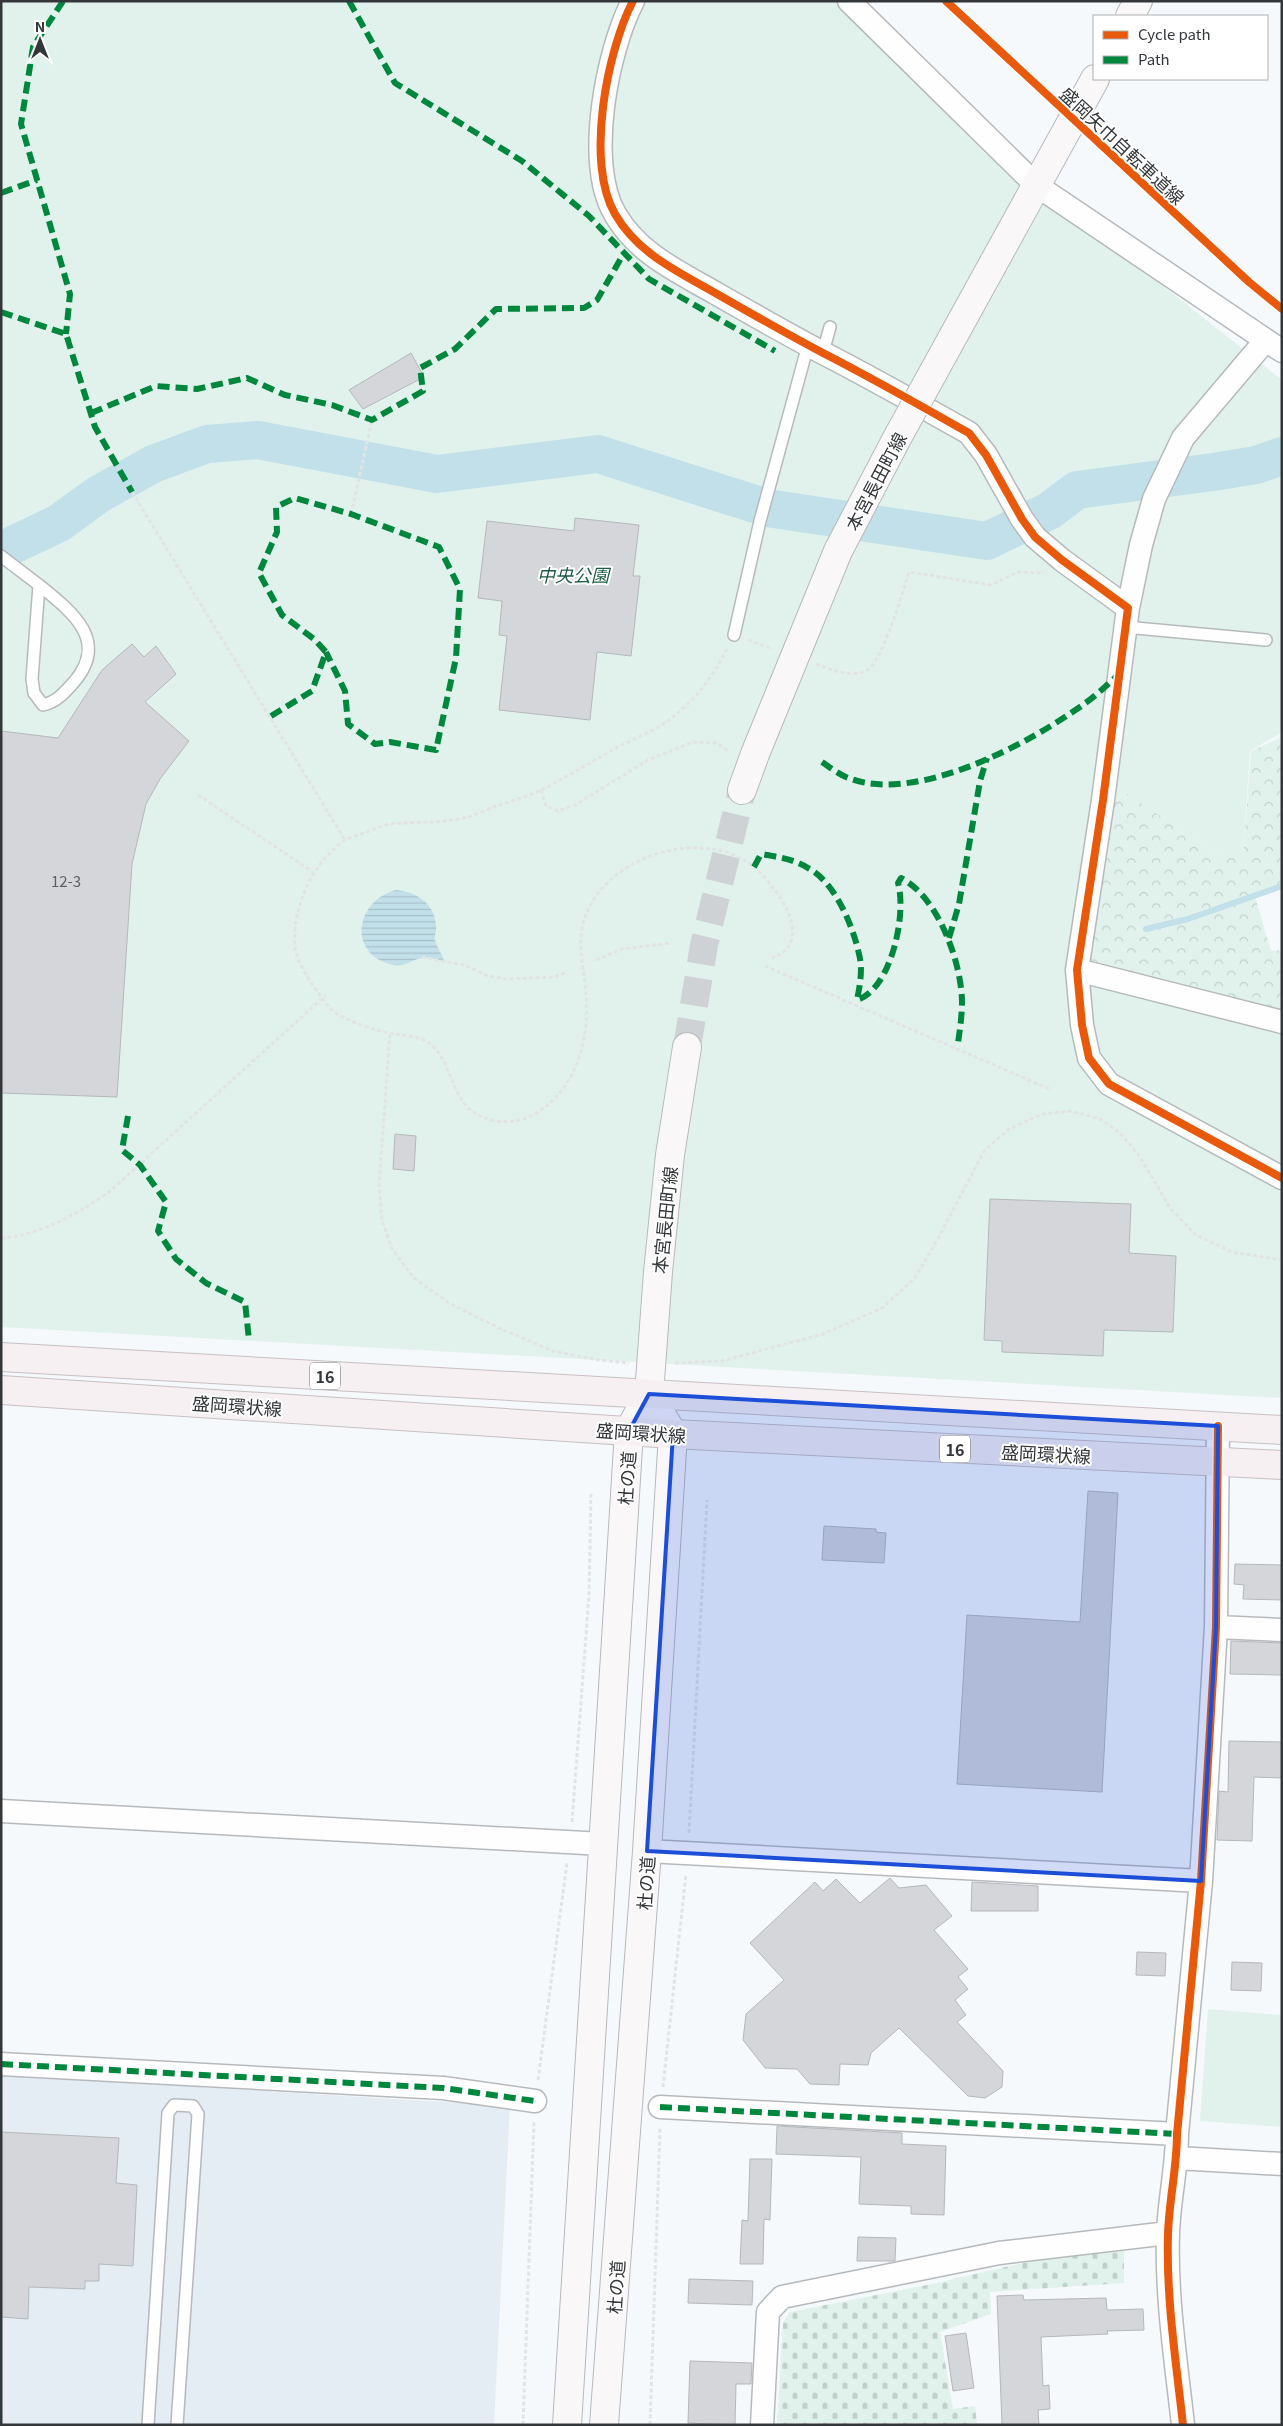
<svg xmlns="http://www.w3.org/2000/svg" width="1283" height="2426" font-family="Georgia,'Noto Sans JP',serif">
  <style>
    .built { fill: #e4ecf4 }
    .forest { fill: url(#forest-crowns) }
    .cemetery { fill: url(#cemetery-stones) }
    .park { fill: #e1f2ec }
    .water { fill: url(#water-rules) }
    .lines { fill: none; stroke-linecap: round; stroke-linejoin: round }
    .stream { stroke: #c2e0e9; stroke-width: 6 }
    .river { stroke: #c2e0e9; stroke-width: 38 }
    .building { fill: #d4d6d9; stroke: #b5b8bb }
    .secondary-tunnel { stroke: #cfd2d5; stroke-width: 28; stroke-dasharray: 28 14; stroke-linecap: butt }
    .lane-casing { stroke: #b6b9bc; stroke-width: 14 }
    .street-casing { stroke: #b6b9bc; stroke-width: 25 }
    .secondary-casing { stroke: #b6b9bc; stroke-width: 30 }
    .primary-casing { stroke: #c7bfc1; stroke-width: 30 }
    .path { stroke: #e2e3e4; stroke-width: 3; stroke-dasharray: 4 2.5; stroke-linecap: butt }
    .lane { stroke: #fefeff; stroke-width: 11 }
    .street { stroke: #fefeff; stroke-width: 22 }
    .secondary { stroke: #faf7f9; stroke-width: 28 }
    .primary { stroke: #f6f0f2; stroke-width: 28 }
    .secondary-bridge-casing { stroke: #b6b9bc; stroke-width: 30; stroke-linecap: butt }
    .secondary-bridge { stroke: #faf7f9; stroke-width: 28 }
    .quiet { stroke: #00873e; stroke-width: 6; stroke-dasharray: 12 6; stroke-linecap: butt }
    .cycleway-casing { stroke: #fff; stroke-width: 11 }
    .cycleway { stroke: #e8590c; stroke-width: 8 }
    .marked { fill: #1d4ed8; fill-opacity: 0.2; stroke: #1d4ed8; stroke-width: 4; stroke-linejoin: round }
    .labels { text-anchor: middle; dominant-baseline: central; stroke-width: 4; stroke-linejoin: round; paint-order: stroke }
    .number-label { font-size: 15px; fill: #5c5f62 }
    .shield { fill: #fff; stroke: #717375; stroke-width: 1 }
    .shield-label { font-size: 16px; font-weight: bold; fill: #34373a }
    .street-label { font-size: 18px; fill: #34373a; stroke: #fff }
    .park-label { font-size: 18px; font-style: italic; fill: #1c5c44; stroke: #fff }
  </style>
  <defs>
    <pattern id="forest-crowns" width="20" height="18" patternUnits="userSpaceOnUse" patternTransform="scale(1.25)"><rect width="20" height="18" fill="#e1f2ec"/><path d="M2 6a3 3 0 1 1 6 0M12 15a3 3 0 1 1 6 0" fill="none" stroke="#c2d0cb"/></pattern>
    <pattern id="cemetery-stones" width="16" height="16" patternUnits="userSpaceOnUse" patternTransform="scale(1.25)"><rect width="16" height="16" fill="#e1f2ec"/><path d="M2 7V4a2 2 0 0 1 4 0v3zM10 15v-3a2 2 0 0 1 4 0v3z" fill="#c2d0cb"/></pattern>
    <pattern id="water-rules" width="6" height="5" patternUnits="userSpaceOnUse" patternTransform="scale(1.25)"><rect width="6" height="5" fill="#c2e0e9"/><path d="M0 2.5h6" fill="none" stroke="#a7c1c9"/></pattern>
  </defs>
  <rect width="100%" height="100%" fill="#f6f9fc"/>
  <path class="built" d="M1 2075 510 2106 494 2425H1Z"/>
  <path class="forest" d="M1282 737V886L1255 896 1271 951 1282 950V1024L1083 976 1106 779 1220 856H1243L1251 751Z"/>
  <path class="cemetery" d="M1124 2251V2283L990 2292 991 2314 940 2332 953 2409 975 2406 977 2425H777L783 2322 790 2312 932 2284 1044 2258Z"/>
  <path class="park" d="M1 1H849L1036 185 1282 380V732L1250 751 1243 856H1220L1106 780 1083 975 1282 1024V1398L1 1327Z
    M1208 2009 1282 2015V2127L1200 2121Z"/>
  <path class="water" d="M396 890C417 892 434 903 436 925 437 930 434 936 435 940 437 947 442 955 445 962 439 960 430 957 423 958 409 959 406 970 386 963 348 949 357 900 396 890Z"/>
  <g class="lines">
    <path class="stream" d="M1146 929 1188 919 1282 886"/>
    <path class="river" d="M15 544 59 523 99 494 153 464 207 444 258 440 437 474 598 454 767 508 987 541 1049 511 1077 490 1213 472 1256 465 1282 456"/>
  </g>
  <path class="building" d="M411 353 424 377 363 409 349 390Z
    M575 518 639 525 633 576H640L631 656 597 652 590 720 499 710 507 636 499 635 502 601 478 598 487 521 574 531Z
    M132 644 144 657 156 646 176 674 145 702 189 741 160 779 146 804 132 864 117 1097 1 1093V731L58 738 102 670Z
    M395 1134 416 1136 414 1171 393 1169Z
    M990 1199 1131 1204 1129 1253 1176 1256 1173 1332 1104 1330 1103 1356 1002 1352V1341L984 1340Z
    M1088 1491 1118 1493 1102 1792 957 1784 967 1615 1080 1622Z
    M824 1526 876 1529V1532L886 1533 884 1563 822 1560Z
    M1235 1564 1282 1565V1600L1243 1599 1244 1585 1234 1584Z
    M1231 1641 1282 1643V1675L1230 1674Z
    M1229 1741 1282 1742V1778L1254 1777 1252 1841 1217 1840 1219 1791 1228 1792Z
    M890 1878 899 1888 926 1885 952 1916 934 1930 968 1969 958 1977 968 1989 955 2000 966 2015 957 2022 1003 2071 1002 2087 985 2098 968 2096 899 2028 871 2053 868 2065 840 2064 839 2085 810 2084 797 2069 765 2068 743 2040 746 2014 784 1980 750 1943 815 1882 823 1891 836 1879 860 1903Z
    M972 1882 1038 1886V1911H971Z
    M1137 1952 1166 1953 1165 1976 1136 1975Z
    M1232 1962 1262 1963 1261 1991 1231 1990Z
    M777 2126 902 2133V2144L946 2146 944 2215 911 2214V2206L859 2204 861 2157 776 2154Z
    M1 2132 119 2138 116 2183 137 2185 133 2266 99 2264V2281H85V2289L29 2287 28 2319 1 2317Z
    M750 2159H772L770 2220 764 2219 763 2264H740L742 2220 748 2221Z
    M858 2237 896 2238 895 2261H857Z
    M689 2279 753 2281 752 2305 688 2303Z
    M1023 2295 1024 2300 1106 2298 1107 2310 1143 2309 1144 2330 1107 2331 1108 2334 1041 2337 1043 2386 1049 2385 1050 2409 1038 2410 1039 2425H1002L997 2296Z
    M966 2333 974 2388 953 2391 945 2336Z
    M690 2361 752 2363 751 2384H736L735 2425 688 2423Z"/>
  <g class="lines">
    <path class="secondary-tunnel" d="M687 1047 704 945 742 790"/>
    <g class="lane-casing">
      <path id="lane" d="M823 352 830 327
        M1 556 39 585
        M39 585C71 611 110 640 74 682 65 692 57 702 43 705L34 693 32 679Z
        M1125 627 1266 640
        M734 635 760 521 808 345
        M148 2425 168 2113 174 2105 193 2106 198 2114 177 2425"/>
    </g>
    <g class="street-casing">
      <path id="street" d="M633 1C607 51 585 163 615 214 638 254 679 272 717 294 752 314 787 334 823 353 872 378 921 406 969 433L986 455 1022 519 1035 537 1062 560 1128 608 1103 800 1077 970 1082 1025 1089 1058 1109 1084 1282 1178
        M849 1 1036 185 1282 351
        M1128 608 1141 545 1154 499 1183 438 1265 341
        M1077 970 1282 1022
        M1216 1627 1282 1630
        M1 1811 603 1844
        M647 1851 1201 1881
        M1 2064 443 2088 535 2101
        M660 2107 1177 2134
        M1177 2158 1282 2164
        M762 2425 768 2312 782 2297 999 2253 1168 2233
        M1183 2425C1176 2361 1166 2298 1168 2234 1169 2200 1177 2168 1177 2134L1201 1881 1216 1627 1218 1426"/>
    </g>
    <g class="secondary-casing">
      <path id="secondary" d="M1130 16 1138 1
        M993 264 1095 79
        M742 790 755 754
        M567 2425 629 1431 649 1394 658 1272 670 1155 687 1047
        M604 2425 647 1851 673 1434 649 1394"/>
    </g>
    <g class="primary-casing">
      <path id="primary" d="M1 1357 1282 1430
        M1 1390 673 1434 1282 1465"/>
    </g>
    <path class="path" d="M132 492 345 840
      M351 514 372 420
      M748 640 773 649
      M727 649C712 677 699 696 674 716 659 729 636 738 618 747 593 761 569 776 543 789 529 796 512 801 496 806 485 810 474 816 463 818 439 824 415 821 391 824 382 825 373 830 364 833 358 835 350 837 344 841 312 863 292 907 295 946 296 965 318 993 330 1008 339 1019 379 1032 395 1034 406 1036 419 1036 429 1043 453 1061 449 1096 475 1113 490 1123 512 1124 529 1117 575 1095 590 1041 586 995 585 976 580 957 581 938 584 881 649 845 700 848 718 849 732 852 747 862 772 878 820 942 772 958
      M816 664C831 670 850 677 866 671 882 664 903 590 909 572L991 585 1018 572 1041 573 1044 571
      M541 790 546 806 558 811 575 805 648 760 693 742 716 743 730 752
      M198 795 313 872
      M422 957 464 965 486 975 505 979 555 977 567 972
      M596 960 622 949 670 943
      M765 966 1052 1090
      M390 1034 379 1185 382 1220 392 1249 414 1278 449 1303 501 1329 553 1351 599 1360 629 1363
      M1 1238C39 1236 79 1213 109 1192L326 995
      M675 1363 722 1361 823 1334 882 1308 914 1279 935 1244 984 1151 1009 1129 1042 1114 1072 1111 1100 1119 1120 1133 1138 1154 1171 1209 1196 1235 1232 1252 1282 1260
      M572 1822 589 1595 591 1494
      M689 1833 707 1500
      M538 2080 567 1863
      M663 2087 686 1874
      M523 2425 534 2121
      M650 2425 660 2128"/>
    <use href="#lane" class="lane"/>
    <use href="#street" class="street"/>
    <use href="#secondary" class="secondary"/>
    <use href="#primary" class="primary"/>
    <g class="secondary-bridge-casing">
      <path id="secondary-bridge" d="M755 754 838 551 896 440 993 264"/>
    </g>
    <use href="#secondary-bridge" class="secondary-bridge"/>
    <path class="quiet" d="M63 1 33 47 21 124 70 294 66 334
      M349 1 395 83 522 161 589 216 649 279 775 351
      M1 193 37 180
      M1 312 66 334 95 427 132 492
      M91 413 156 386 197 389 247 378 285 395 332 405 372 420 423 391 420 368 455 349 496 309 584 308 597 300 624 253
      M271 716 312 691 326 652 314 639 282 615 259 573 277 532 276 507 295 498 351 514 439 547 460 589 456 658 436 750 390 742 375 744 348 724 345 691 326 652
      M822 762C831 768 841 776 851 779 919 803 1030 743 1084 704 1097 695 1108 684 1119 674
      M754 867 761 854C778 857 793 859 808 868 835 882 853 926 859 954 863 969 860 985 857 1000 891 990 907 914 898 883L901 878C938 897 961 961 962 1001 962 1015 960 1029 958 1043
      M949 938 959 904 980 781 987 758
      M128 1116 122 1150 140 1165 166 1202 158 1231 176 1259 206 1283 245 1302 249 1340
      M1 2064 443 2088 535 2101
      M660 2107 1177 2134"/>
    <g class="cycleway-casing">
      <path id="cycleway" d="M633 1C607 51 585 163 615 214 638 254 679 272 717 294 752 314 787 334 823 353 872 378 921 406 969 433L986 455 1022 519 1035 537 1062 560 1128 608 1103 800 1077 970 1082 1025 1089 1058 1109 1084 1282 1178
        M946 1 1249 282 1282 309
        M1183 2425C1176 2361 1166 2298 1168 2234 1169 2200 1177 2168 1177 2134L1201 1881 1216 1627 1218 1426"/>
    </g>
    <use href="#cycleway" class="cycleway"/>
  </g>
  <path class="marked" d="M649 1394 1218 1426 1216 1627 1201 1881 647 1851 673 1434 629 1431Z"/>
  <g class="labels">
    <g class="number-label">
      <text x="66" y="880">12-3</text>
    </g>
    <g class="shield">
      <rect x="310" y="1362.5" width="30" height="27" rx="4"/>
      <rect x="940" y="1435.5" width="30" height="27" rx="4"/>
    </g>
    <g class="shield-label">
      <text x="325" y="1376">16</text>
      <text x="955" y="1449">16</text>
    </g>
    <g class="street-label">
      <text transform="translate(1123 145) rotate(43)">盛岡矢巾自転車道線</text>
      <text transform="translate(875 481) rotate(-62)">本宮長田町線</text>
      <text transform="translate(664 1220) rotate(-84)">本宮長田町線</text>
      <text transform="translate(237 1405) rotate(4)">盛岡環状線</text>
      <text transform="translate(641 1432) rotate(4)">盛岡環状線</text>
      <text transform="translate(1046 1453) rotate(3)">盛岡環状線</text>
      <text transform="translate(626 1478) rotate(-86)">杜の道</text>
      <text transform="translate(645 1883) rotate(-86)">杜の道</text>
      <text transform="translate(615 2287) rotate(-86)">杜の道</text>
    </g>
    <g class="park-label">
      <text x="573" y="574">中央公園</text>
    </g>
  </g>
  <rect width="1283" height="2426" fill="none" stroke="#34373a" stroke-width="5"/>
  <rect x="1093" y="15" width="175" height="65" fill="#ffffff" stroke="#aeafb0"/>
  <rect x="1103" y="31" width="25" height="8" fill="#e8590c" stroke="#aeafb0"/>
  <text x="1138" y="40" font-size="15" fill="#34373a">Cycle path</text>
  <rect x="1103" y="56" width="25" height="8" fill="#00873e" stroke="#aeafb0"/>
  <text x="1138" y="65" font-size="15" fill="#34373a">Path</text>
  <g transform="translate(40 40)" stroke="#ffffff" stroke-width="4" paint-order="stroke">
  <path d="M0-4L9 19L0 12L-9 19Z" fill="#34373a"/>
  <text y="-8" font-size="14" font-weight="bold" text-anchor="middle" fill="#34373a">N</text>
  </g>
</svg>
